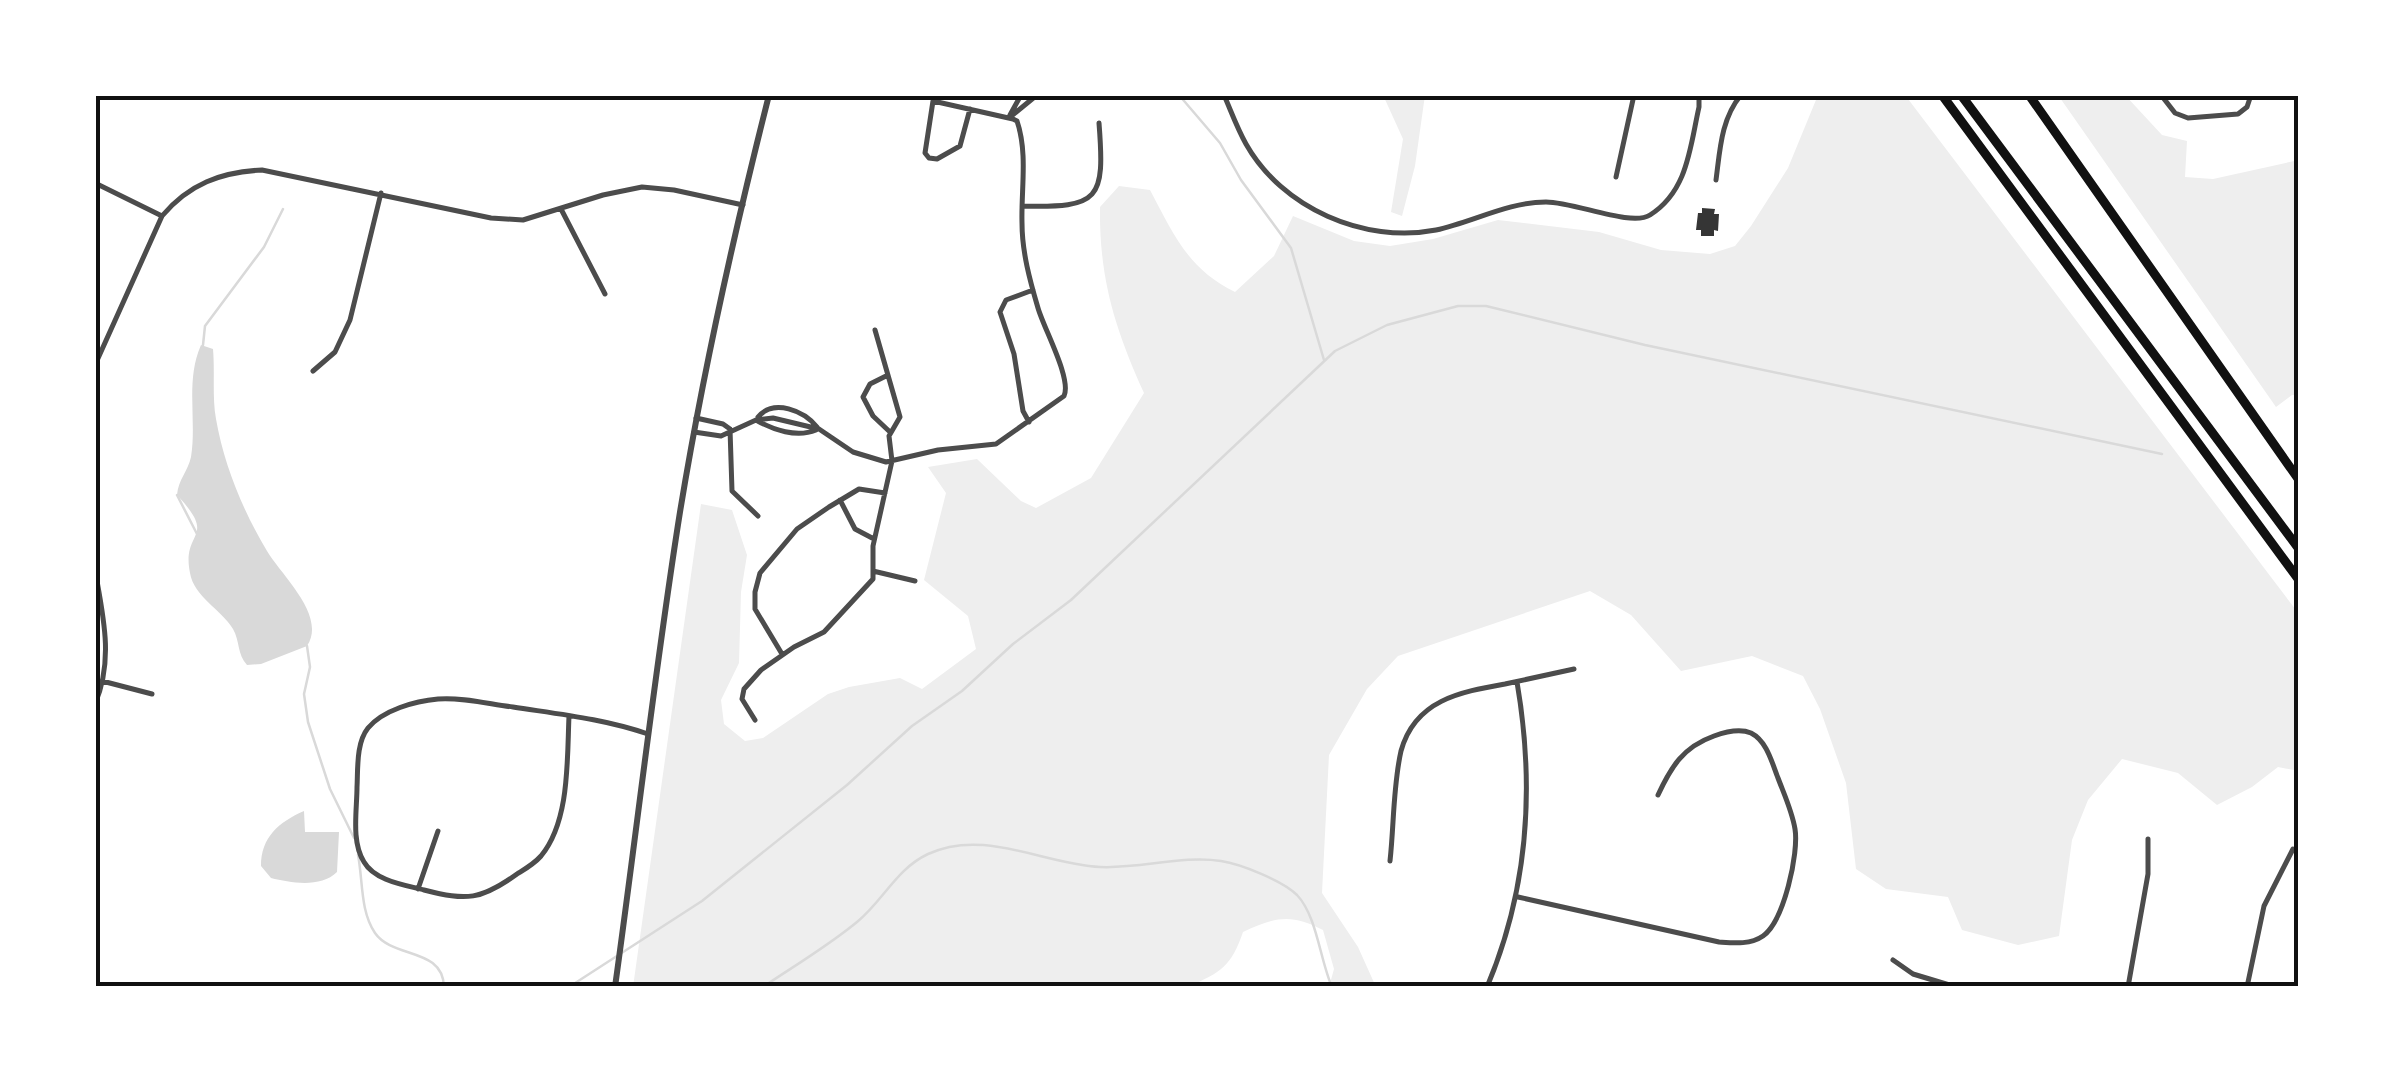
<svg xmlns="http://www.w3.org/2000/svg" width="2394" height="1082" font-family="'Open Sans',sans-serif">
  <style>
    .green { fill: #eee }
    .water { fill: #d9d9d9 }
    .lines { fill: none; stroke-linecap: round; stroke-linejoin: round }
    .stream { stroke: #d9d9d9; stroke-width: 2.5 }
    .building { fill: #353535 }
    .minor { stroke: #4c4c4c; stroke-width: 5 }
    .tertiary { stroke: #4c4c4c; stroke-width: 6 }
    .motorway { stroke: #111; stroke-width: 9 }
    .neatline { fill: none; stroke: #111; stroke-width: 4 }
  </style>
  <rect width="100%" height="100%" fill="#fff"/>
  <path class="green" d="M1383 95H1425L1415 166 1402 216 1391 212 1403 139Z
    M1818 95H1905L2299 614V771L2278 767 2252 787 2217 805 2178 773 2122 759 2088 800 2072 840 2059 936 2018 945 1962 930 1948 897 1886 889 1856 869 1846 783 1820 709 1803 676 1752 656 1681 671 1631 615 1590 591 1398 656 1367 689 1329 755 1322 893 1358 947 1376 987H1329L1334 969 1323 930C1291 913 1275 917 1243 932 1231 967 1221 972 1188 987H633L701 504 732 510 747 555 741 592 739 663 721 700 724 724 745 741 763 738 828 694 849 687 900 678 922 689 976 649 968 616 924 580 946 493 928 467 977 459 1021 501 1036 508 1091 478 1144 393C1115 329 1099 278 1100 207L1119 186 1150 190C1174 235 1188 269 1235 292L1274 256 1293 216 1354 241 1390 246 1433 239 1498 220 1599 232 1661 250 1710 254 1735 246 1751 226 1788 168Z
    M2058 95H2125L2162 135 2187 141 2185 177 2213 179 2299 160V395H2292L2276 407Z"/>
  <path class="water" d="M201 345 213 349C215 372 212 397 216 419 224 465 243 511 267 551 282 576 327 616 307 646L261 664 247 665C237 654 240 641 233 629 221 609 194 597 190 573 181 529 219 540 177 495 178 480 188 471 191 457 197 420 185 381 201 345Z
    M304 811 305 832H339L337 872C321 888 291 883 271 878L261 866C261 837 279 822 304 811Z"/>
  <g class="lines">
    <path class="stream" d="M1179 95 1220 143 1241 180 1291 248 1324 360
      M203 345 205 326 264 247 283 209
      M177 495 197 534
      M307 646 310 667 304 694 308 722 330 789 354 838
      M358 855C363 880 360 911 375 933 393 959 443 947 444 987
      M569 987 702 901 847 785 912 726 962 691 1013 644 1071 600 1335 351 1387 325 1458 306H1486L1645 345 2162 454
      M763 987C794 966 828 946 857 922 883 901 896 869 928 854 984 828 1043 864 1100 867 1140 869 1182 855 1221 861 1241 864 1283 881 1297 895 1317 916 1320 960 1332 987"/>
  </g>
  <path class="building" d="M1702 208 1715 209 1714 214H1719L1718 231 1714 230V236H1701V230H1696L1698 213H1702Z"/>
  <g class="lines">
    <path class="minor" d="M1224 95C1231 111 1237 128 1246 144 1282 208 1364 244 1436 230 1473 222 1508 202 1546 202 1575 202 1631 227 1650 215 1688 191 1690 147 1699 107V95
      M2161 95 2175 113 2188 118 2238 114 2247 107 2251 95
      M1010 115 1021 95
      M1009 118 1037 95
      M1616 177 1634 95
      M1716 180C1720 150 1721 119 1741 95
      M95 183 162 216
      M1022 206C1100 208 1105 200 1099 123
      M561 209 605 294
      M95 365 162 216C189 184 221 172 262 170L491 218 523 220 603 195 642 187 674 190 743 205
      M313 371 335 352 350 320 381 193
      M888 375 870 384 863 397 873 416 890 432
      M758 417C774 398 804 411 817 427
      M696 418 723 424 730 429
      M756 420C773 430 797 438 816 430
      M1029 422 1023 411 1014 354 1000 312 1006 300 1033 290
      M730 429 732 491 758 516
      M694 432 721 436 756 420 773 418 819 429 853 452 886 462 938 450 996 444 1064 396C1072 379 1044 329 1038 308 1030 281 1022 252 1022 223 1021 190 1028 153 1017 121L1013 119 933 101 925 153 929 158 937 159 960 146 970 109
      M840 500 855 529 874 539
      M95 570C103 615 114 660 95 704
      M873 571 915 581
      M782 654 755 609V592L760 573 797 529 829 507 859 489 885 493
      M102 681 152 694
      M569 716C567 759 570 821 541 856 534 864 525 869 517 874 481 900 467 901 424 890 405 885 375 881 364 862 351 842 357 810 357 787 358 769 356 743 368 728 383 710 415 701 438 699 462 697 489 704 513 707 558 714 605 719 648 734
      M755 720 742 699 744 689 761 670 794 647 824 632 873 579V546L892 461 889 436 900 417 875 330
      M1390 861C1394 825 1393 786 1401 751 1415 700 1460 692 1505 684 1528 679 1551 674 1574 669
      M418 889 438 831
      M1518 897 1719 942C1733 943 1750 945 1763 936 1784 921 1799 853 1795 829 1792 811 1784 794 1778 778 1772 763 1767 741 1751 733 1739 728 1725 732 1714 736 1683 747 1671 767 1658 795
      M1893 960 1913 974 1956 987
      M1487 987C1529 888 1535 787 1517 682
      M2128 987 2148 874V839
      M2247 987 2264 906 2293 849"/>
    <path class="tertiary" d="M615 987C637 829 655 669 680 512 703 372 734 233 769 95"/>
    <path class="motorway" d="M1942 95 2299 580
      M1961 95 2299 549
      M2029 95 2299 480"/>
  </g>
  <rect width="2394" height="1082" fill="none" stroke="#ffffff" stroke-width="195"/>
  <rect x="98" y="98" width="2198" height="886" class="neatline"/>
</svg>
